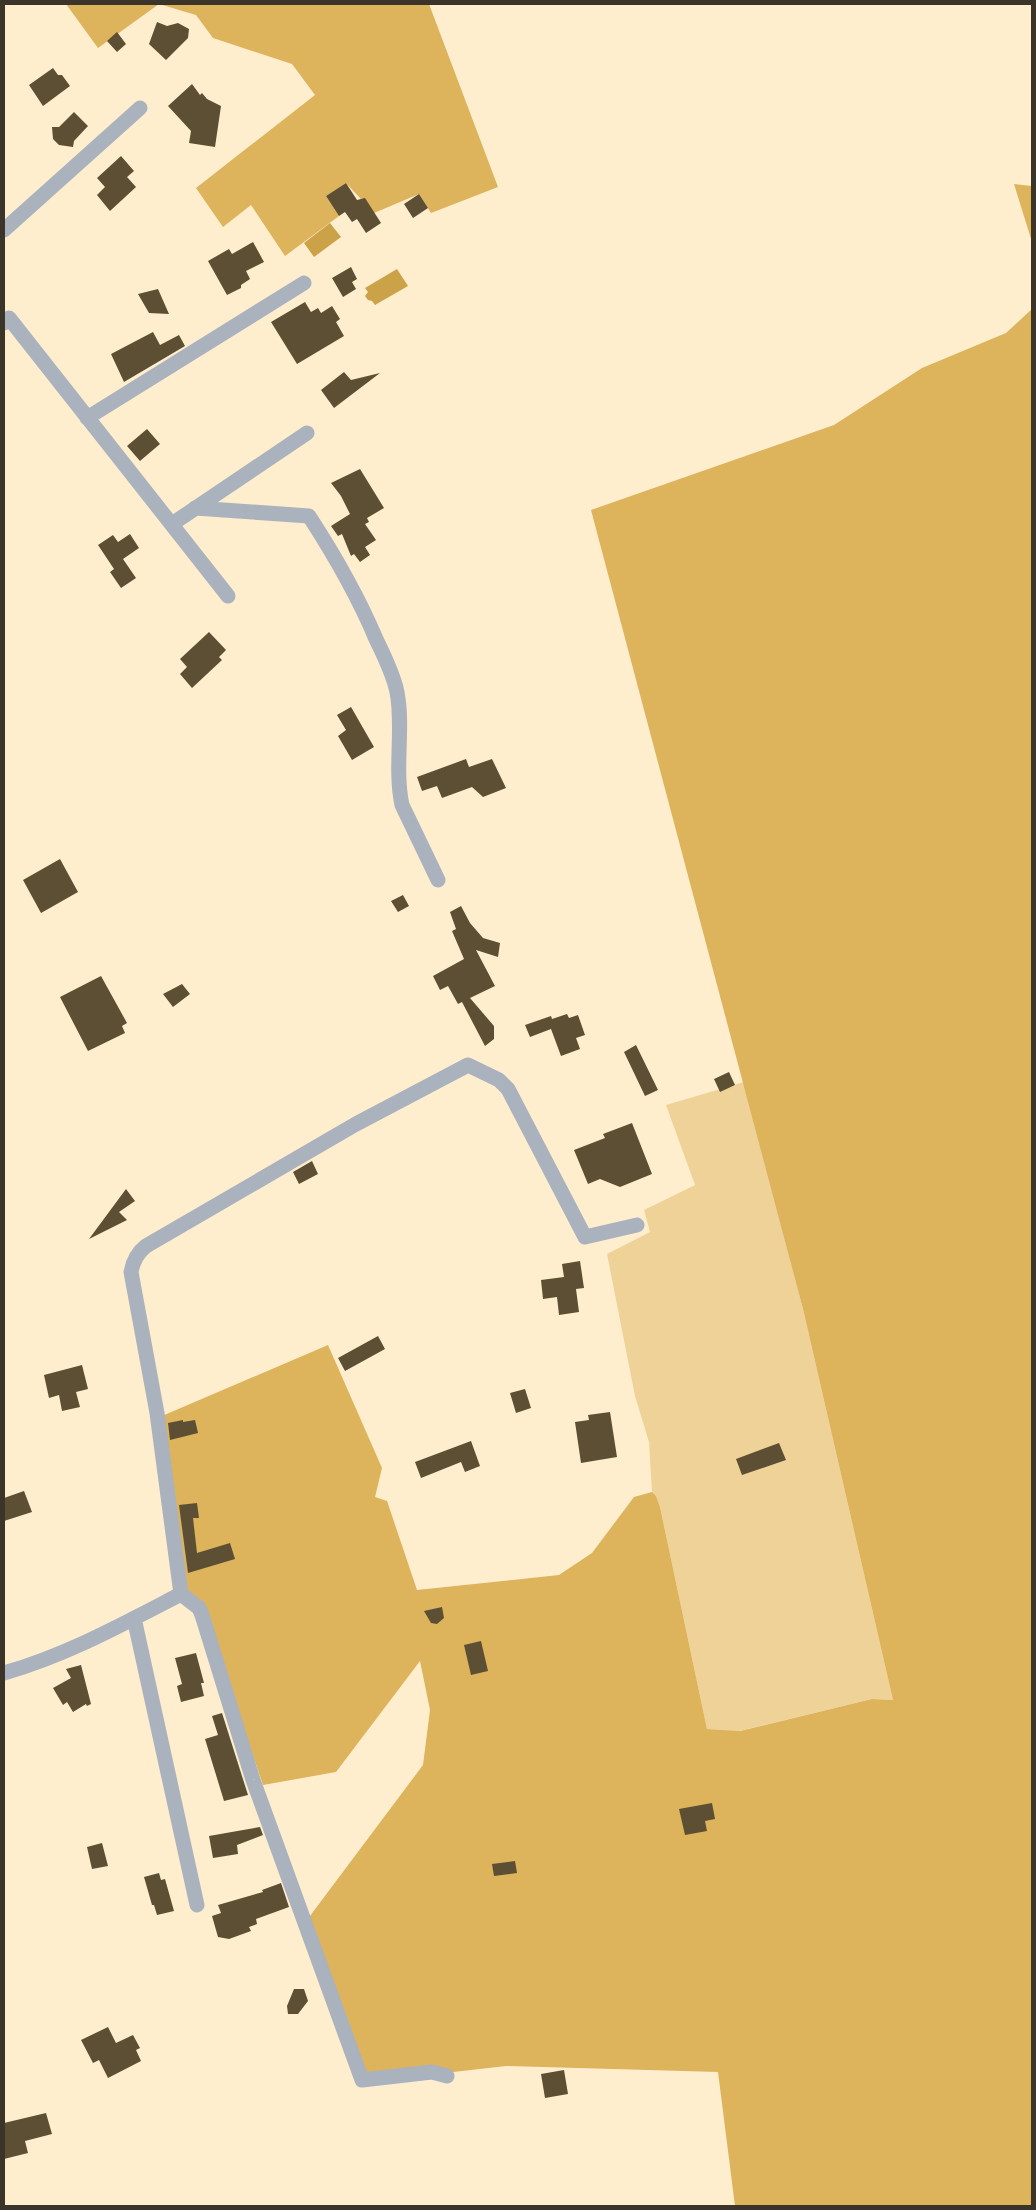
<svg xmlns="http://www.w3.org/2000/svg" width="1036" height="2210" font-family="Arial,sans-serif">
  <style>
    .green { fill: #efd298 }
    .forest { fill: #ddb35b }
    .water { fill: #cca249 }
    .building { fill: #5c4f33 }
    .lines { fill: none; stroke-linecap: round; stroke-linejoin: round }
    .minor { stroke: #aab2be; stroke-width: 15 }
  </style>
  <rect width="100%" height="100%" fill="#feeece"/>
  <path class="green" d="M744 1082 803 1309 893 1700 872 1699 739 1731 707 1729 660 1507 656 1496 652 1492 649 1442 635 1396 607 1254 650 1232 644 1210 695 1185 666 1105Z"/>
  <path class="forest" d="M66 4H159L98 48Z
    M159 4H429L498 187 431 213 419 194 374 213 346 183 326 196 339 216 285 256 251 205 223 227 196 188 315 95 292 64 213 38 196 15Z
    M1014 184 1032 186V242Z
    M1032 309V2206H735L718 2072 506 2066 383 2080 357 2070 301 1928 423 1765 430 1710 420 1661 336 1772 263 1785 211 1632 186 1589 162 1416 328 1345 382 1468 375 1497 387 1501 417 1590 559 1575 592 1553 634 1497 652 1492 656 1496 660 1507 707 1729 740 1731 872 1699 893 1700 803 1309 591 510 834 425 922 368 1006 333Z"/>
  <path class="water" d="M330 223 341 237 314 257 304 243Z
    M397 269 408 286 375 305 372 301 368 300 365 296 368 292 365 288Z"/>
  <path class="building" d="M157 22 167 26 178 23 189 29 188 38 166 60 149 44Z
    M117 32 126 44 117 52 107 41Z
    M53 68 58 75H62L70 86 43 106 29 85Z
    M192 84 200 95 202 93 207 99 221 106 215 147 189 143 191 131 168 106Z
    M74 112 88 126 74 141 73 147 59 145 53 139 52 127H59Z
    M121 156 134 171 127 177 136 187 110 211 97 195 105 187 97 178Z
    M346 183 357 200 365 198 381 223 366 233 357 219 352 222 345 212 339 216 326 196Z
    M419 194 428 208 413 218 404 204Z
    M253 242 264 262 246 271 250 279 241 285V288L227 295 208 261 229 249 232 254Z
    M351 267 357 279 352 282 356 289 343 297 332 278Z
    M158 289 169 314 149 313 138 294Z
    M305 302 311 312 318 308 321 313 332 306 340 319 336 322 344 336 297 364 271 322Z
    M153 332 160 345 179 335 185 346 124 382 111 354Z
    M344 372 351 380 380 373 334 408 321 390Z
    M147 429 160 444 140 461 127 446Z
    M360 469 384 508 367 518 369 522 365 524 376 540 365 547 370 555 360 562 354 554 351 556 342 534 338 536 331 526 350 514 341 496 331 483Z
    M130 534 139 548 123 559 136 578 121 588 110 572 114 569 98 545 113 535 118 542Z
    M209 632 226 650 219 657 222 660 192 688 180 674 187 667 180 659Z
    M351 707 374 747 352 760 338 736 346 730 337 715Z
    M466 759 469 767 492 759 506 788 483 797 472 787 442 798 437 786 422 791 417 777Z
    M60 859 78 892 41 913 23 880Z
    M403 895 409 906 398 912 391 901Z
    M461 906 470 923 483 938 500 943 498 957 476 950 495 986 470 998 494 1026V1039L485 1046 462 1002 458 1004 448 986 440 990 433 976 464 959 452 931 456 929 450 912Z
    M101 976 127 1023 122 1026 125 1033 88 1051 60 997Z
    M182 984 190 994 173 1007 163 994Z
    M567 1014 569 1018 578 1015 585 1035 576 1038 580 1049 561 1056 551 1029 530 1037 525 1025 551 1016 552 1019Z
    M636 1045 658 1090 645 1096 624 1052Z
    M729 1072 735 1085 720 1092 714 1079Z
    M632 1123 652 1174 620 1187 600 1179 588 1184 574 1150 605 1138 603 1134Z
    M312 1161 318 1174 299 1184 293 1172Z
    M126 1189 135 1201 119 1212 127 1220 89 1239Z
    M580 1261 584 1288 576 1289 579 1312 559 1315 557 1297 543 1299 541 1280 564 1277 562 1264Z
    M378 1336 385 1349 345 1371 338 1358Z
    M82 1365 88 1389 76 1392 80 1407 62 1411 59 1395 49 1398 44 1375Z
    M525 1389 531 1408 516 1413 510 1393Z
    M610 1412 617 1457 581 1463 575 1422 589 1420 588 1415Z
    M183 1420V1422L195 1420 198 1433 170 1440 168 1423Z
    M471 1441 480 1466 465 1472 461 1462 421 1478 415 1462Z
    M779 1443 786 1460 742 1475 736 1459Z
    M24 1491 32 1512 4 1521V1498Z
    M197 1503 199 1518H193L197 1553 230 1543 235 1559 188 1573 179 1505Z
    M442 1607 444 1618 437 1624 431 1623 424 1611Z
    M481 1641 488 1671 471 1675 464 1645Z
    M196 1653 204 1683H201L204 1696 181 1702 177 1686 182 1684 175 1658Z
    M81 1665 91 1704 87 1706 86 1704 73 1712 67 1702 63 1705 53 1688 71 1678 66 1669Z
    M222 1713 248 1795 224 1801 205 1739 218 1735 212 1716Z
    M712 1803 715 1819 705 1821 707 1831 685 1835 679 1809Z
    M260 1827 263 1835 237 1845 238 1854 213 1858 209 1836Z
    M102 1843 108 1866 92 1869 87 1847Z
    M515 1861 517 1873 494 1876 492 1864Z
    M159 1873 161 1880 165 1879 174 1911 157 1915 154 1905H152L144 1877Z
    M281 1883 289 1907 256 1919 257 1924 249 1927 251 1931 229 1939 218 1937 212 1916 221 1913 218 1905 263 1892 262 1890Z
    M294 1989H304L308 2001 298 2014H288L287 2006Z
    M108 2027 116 2043 133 2035 140 2048 136 2050 141 2061 108 2078 99 2060 93 2063 81 2040Z
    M564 2070 568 2094 545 2098 541 2074Z
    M46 2113 52 2134 25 2141 28 2153 4 2159V2123Z"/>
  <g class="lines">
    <path class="minor" d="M4 230 140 108
      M4 323 9 318 228 596
      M87 418 304 283
      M195 508 309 516C335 556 357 594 376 639 384 656 393 673 397 692 404 729 394 767 402 805L438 880
      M172 524 307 433
      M181 1594 199 1608 202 1615 253 1780 362 2080 432 2072 447 2076
      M134 1618 197 1905
      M4 1673C67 1655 123 1624 181 1594L157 1413 131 1272C133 1261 137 1253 146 1246L356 1124 468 1065 499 1080 508 1089 585 1237 637 1225"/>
  </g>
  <rect width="1036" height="2210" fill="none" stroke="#3b3529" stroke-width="10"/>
</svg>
